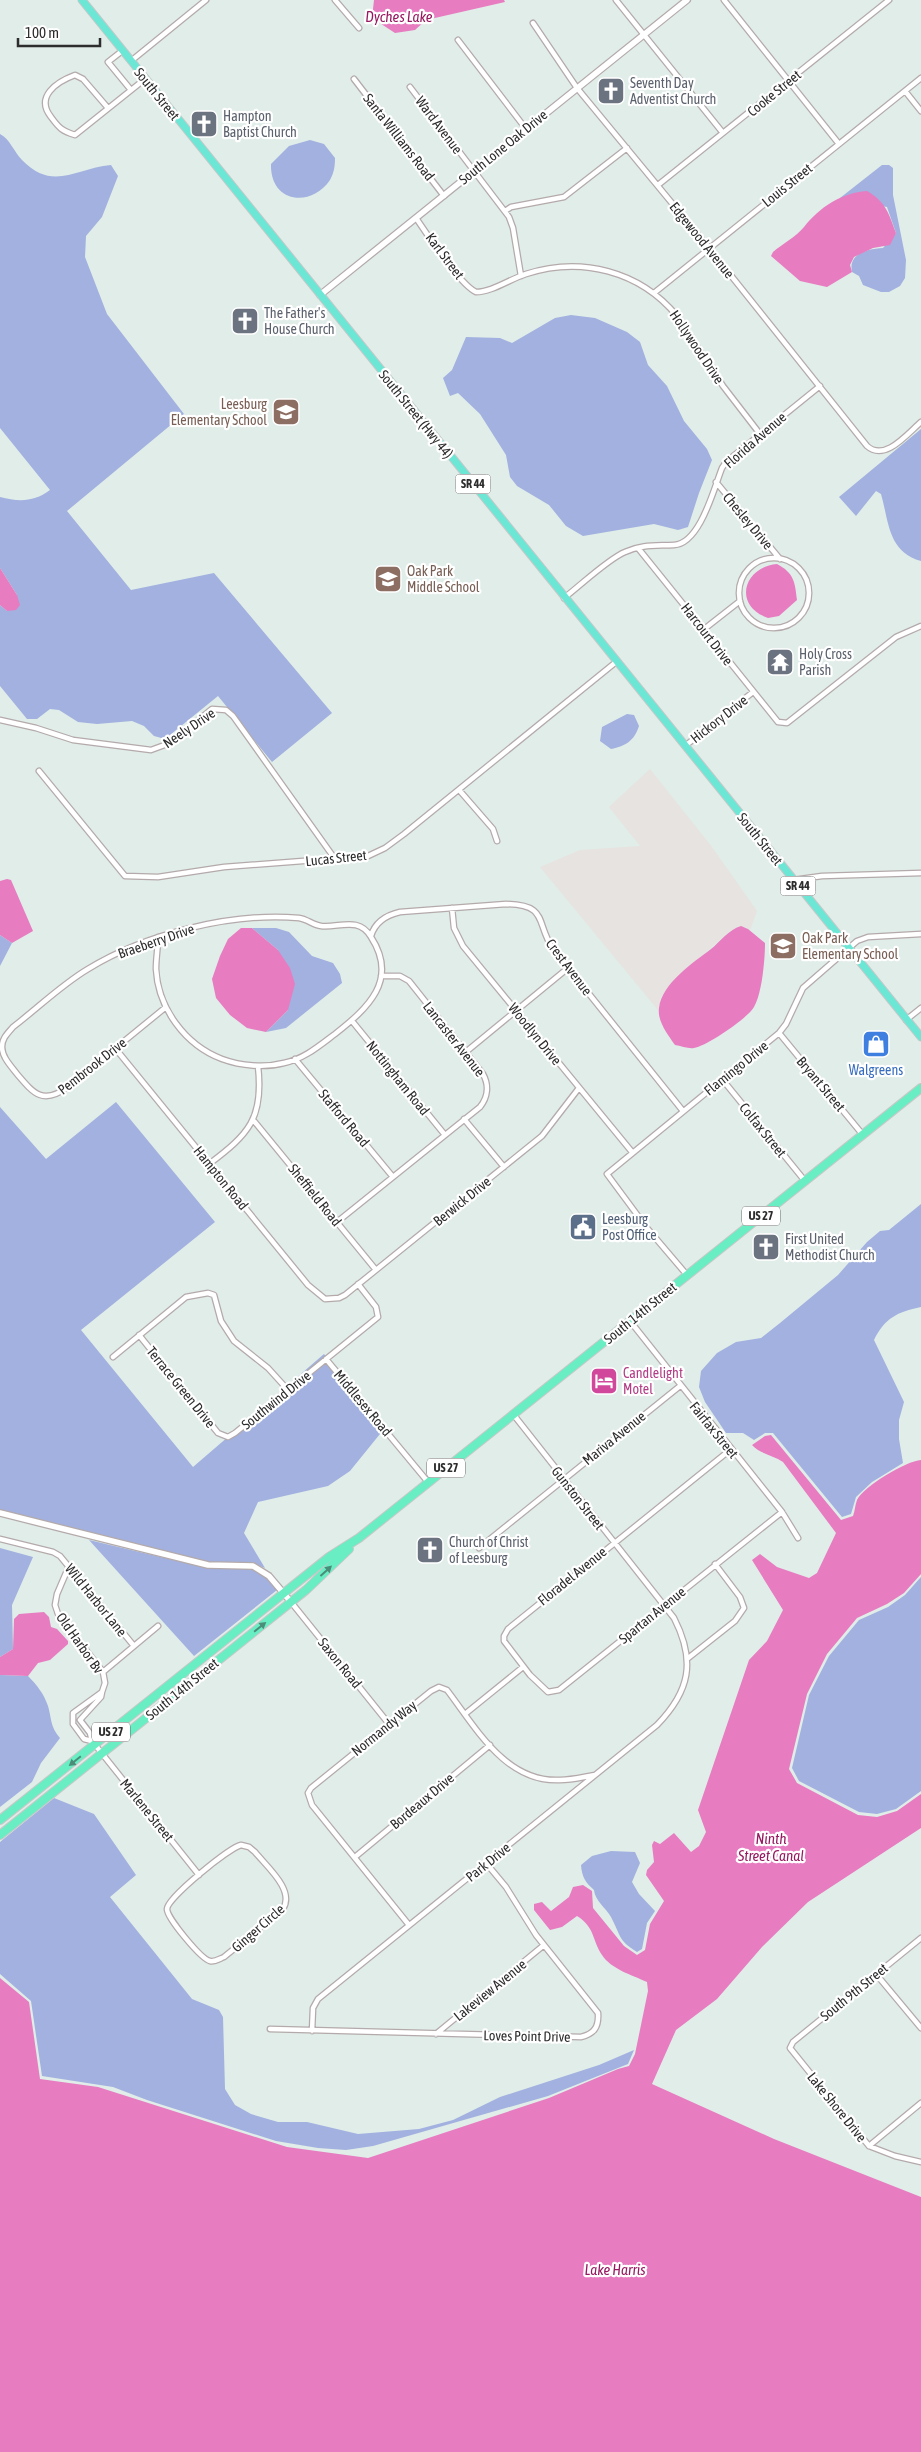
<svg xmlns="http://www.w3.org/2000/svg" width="921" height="2452" font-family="'Asap Condensed',sans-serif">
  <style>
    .industrial { fill: #e7e3e0 }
    .green { fill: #a2b1df }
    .water { fill: #e77cc1 }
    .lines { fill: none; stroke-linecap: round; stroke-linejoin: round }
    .minor-casing { stroke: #b4aaab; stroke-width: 7 }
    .tertiary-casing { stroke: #b4aaab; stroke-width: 8 }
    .primary-casing { stroke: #c8c8c8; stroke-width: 9 }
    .trunk-casing { stroke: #c8c8c8; stroke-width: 10 }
    .minor { stroke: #fff; stroke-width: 4.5 }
    .tertiary { stroke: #fff; stroke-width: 5.5 }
    .primary { stroke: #6ce7d5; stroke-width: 7 }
    .trunk { stroke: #69edc2; stroke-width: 8 }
    .oneway { fill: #4b8d78 }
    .labels { text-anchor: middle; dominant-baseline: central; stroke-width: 4.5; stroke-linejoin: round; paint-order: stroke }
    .shield { fill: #fff; stroke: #6c6c6c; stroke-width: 1 }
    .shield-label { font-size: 12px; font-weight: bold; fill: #2d2d2d }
    .worship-label { font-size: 14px; fill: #5b616d; stroke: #fff; text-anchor: start }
    .street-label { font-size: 14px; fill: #2d2d2d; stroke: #fff }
    .education-label { font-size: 14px; fill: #785e54; stroke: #fff; text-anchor: start }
    .shop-label { font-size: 14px; fill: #366cbe; stroke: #fff }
    .service-label { font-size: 14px; fill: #4e5e75; stroke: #fff; text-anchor: start }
    .hotel-label { font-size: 14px; fill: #b23c85; stroke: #fff; text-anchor: start }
    .water-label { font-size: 15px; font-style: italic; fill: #961860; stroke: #fff }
  </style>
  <rect width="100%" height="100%" fill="#e1ede9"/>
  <path class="industrial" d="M650 769 712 847 757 911 750 930 746 927 730 931 673 981 661 997 658 1010 540 867 580 850 640 846 609 807Z"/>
  <path class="green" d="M0 134C10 139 14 152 22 160 53 192 76 168 111 165L118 176 102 217 86 236 85 257 107 314 184 414 67 511 131 590 214 573 332 713 272 762 218 696 165 739 154 736 144 726 132 721 97 724 78 722 59 710 50 709 37 719H27L0 686V605L7 611 17 595 0 568V497C19 502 34 502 50 490L0 428Z
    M310 140 324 144 335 158C335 166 334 173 330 180 311 208 270 203 271 164L289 146Z
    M882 165H889L893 168V195L906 260 905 278 900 286 889 292H881L863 285 859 276 852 272C848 253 868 249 883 248L896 233 887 207 840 198Z
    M571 315 595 318 627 332 640 342 648 365 667 386 684 421 707 449 712 460 699 493 688 527 678 530 654 524 583 536 566 526 549 505 517 486 510 477 506 455 480 414 458 393 450 396 443 378 452 370 466 337 500 338 512 343 555 318Z
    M921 429V561C888 552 889 522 881 494L876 491 856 516 839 497Z
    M627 714 634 715 639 726C634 741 626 746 611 749L600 741 602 727Z
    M252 928H276L289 932 312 956 333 963 340 974 342 983 286 1028 266 1032 288 1010 278 950Z
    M0 935 12 943 0 966Z
    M116 1102 215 1222 81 1330 193 1467 324 1354 384 1429 350 1471 328 1486 258 1502 244 1533 265 1568 252 1563 209 1562 0 1510V1107L46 1159Z
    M921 1204V1307C897 1312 885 1318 874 1340L904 1402 899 1420V1439L903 1463 872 1482 856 1497 851 1514 842 1517 773 1433H765L754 1440 743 1433H726L705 1402 699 1387 701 1371 717 1353 736 1342 761 1338 780 1323 838 1275 867 1242 880 1231 889 1230Z
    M89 1540 207 1568 252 1569 267 1578 277 1590 194 1656Z
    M0 1548 33 1557 12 1605 13 1649 0 1657Z
    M921 1577V1791L896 1809 877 1814 859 1812 799 1781 792 1768 809 1695 829 1656 859 1620 888 1607 905 1595Z
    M0 1675 28 1676C37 1685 44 1694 48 1706 52 1720 50 1726 60 1738L41 1763 32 1782 0 1807Z
    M54 1798 94 1814 136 1875 110 1897 192 1999 219 2010 223 2017 225 2089 235 2105 251 2114 278 2122H307L358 2134 419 2129 453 2120 500 2097 599 2065 634 2050 628 2064 548 2096 373 2146 346 2150 318 2148 276 2141 147 2100 113 2087 42 2076 31 2001 0 1974V1842Z
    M611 1851 635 1852 640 1863 632 1882 639 1894 655 1911 647 1923 642 1949 637 1952C618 1940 621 1936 611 1917 606 1908 595 1901 594 1890 585 1882 582 1877 581 1865L592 1856Z"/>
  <path class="water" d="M374 0H504L505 2 426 20 415 30 395 33 372 18Z
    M867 191C886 202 889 214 896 233L890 245 873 248 854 257 850 265 852 272 827 287 800 281 771 256 773 252C782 244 796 237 804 227 820 207 841 193 867 191Z
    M777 564C794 573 795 582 797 600L779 616 768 618C732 605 744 567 777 564Z
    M0 568 17 595 20 605 16 610 7 611 0 605Z
    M7 879 11 880 33 931 12 943 0 935V881Z
    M741 926 748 929 765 943C765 960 762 993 754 1007 748 1018 707 1046 694 1048 689 1049 681 1046 675 1045 668 1035 657 1021 659 1008 662 983 693 963 711 949 721 941 728 930 741 926Z
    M241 928H252L278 950 290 968 295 984 288 1010 266 1032 247 1028 230 1015 216 998 212 979 220 956 228 939Z
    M771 1435 841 1520 853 1516C855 1511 855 1505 857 1500 864 1486 906 1461 921 1460V1574L904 1593 887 1604 857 1618 827 1654 807 1694 789 1769 797 1783 858 1815 877 1817 897 1811 921 1794V1828L808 1902 762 1947 717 1999 676 2030 652 2084 774 2139 921 2197V2452H0V1978L29 2002 40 2079 98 2087 287 2147 368 2158 549 2098 618 2069 629 2066 635 2054 648 1991 647 1982C632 1975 611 1969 602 1955 592 1940 595 1927 577 1916L562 1927 550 1930 534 1910V1904L542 1902 551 1911 569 1897 573 1887 583 1885 592 1891 593 1908 624 1946 637 1955 645 1950 650 1924 664 1901 646 1875 647 1870 654 1862 652 1845 654 1841 660 1844 674 1833 691 1852 699 1846 706 1832 698 1810 749 1660 767 1641 783 1610 752 1560 760 1554 777 1567 809 1578 817 1573 836 1533 783 1462C773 1455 760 1454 752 1445L765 1436Z
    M44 1612 49 1617 51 1627 57 1629 68 1641V1644L50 1660 38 1663 28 1676 0 1675V1657L13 1649 14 1619 19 1614Z"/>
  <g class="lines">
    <g class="minor-casing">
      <path id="minor" d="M335 0 359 28
        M616 0 723 133
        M724 0 839 144
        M533 23 577 88 709 248 867 446C885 462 907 434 921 422
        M458 40 526 129
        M122 51 108 62 131 90
        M131 61 206 0
        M354 79 444 196
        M410 87 509 217 513 228 521 276
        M905 91 921 111
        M108 108 83 79 75 75C56 82 35 97 51 117 59 128 62 131 75 135L145 79
        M658 185 889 0
        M505 211 511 207 564 197 627 148
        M416 218C427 234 460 285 476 292 492 292 510 279 526 274 581 256 640 271 677 316L723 386 760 434
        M654 293 921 78
        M716 482 780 559
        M638 548 778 722 787 723 896 637 921 626
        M739 593a35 35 0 1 1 70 0a35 35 0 1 1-70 0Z
        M564 598C581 585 608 559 625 552 642 544 656 546 674 545 700 544 714 488 722 468L726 462 820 386
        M703 630 740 601
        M0 720 36 728 73 740 151 750 170 743 212 709 226 710 233 716 335 859
        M685 746 753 692
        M39 771 125 876 158 877 224 867 368 856 385 848 404 834 616 662
        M460 791 493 829 497 841
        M793 880 822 876 921 873
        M452 908 454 928 463 946 632 1152
        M371 936C375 922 387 915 400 912L506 904C549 905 535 922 553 949L683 1111
        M158 937C158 948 156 958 156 969 158 1008 185 1045 222 1059 241 1066 265 1068 284 1063 304 1059 319 1046 335 1034 368 1008 399 980 371 937 359 916 339 928 321 926 313 925 307 919 299 918 232 912 145 934 88 969 61 985 38 1008 13 1027 8 1033 2 1038 2 1047 2 1057 11 1066 17 1074 34 1094 43 1105 68 1087L166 1007
        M906 1020 921 1008
        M352 1021 445 1135
        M779 1033 863 1135
        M115 1048 308 1285 325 1299 339 1298 345 1295 542 1136 579 1088
        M467 1051 568 968
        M295 1059 393 1177
        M722 1079 805 1181
        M464 1119 504 1167
        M254 1121 376 1270
        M209 1164C249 1134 264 1118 258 1066
        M337 1222 480 1107C488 1097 489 1085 483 1074L409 981 400 976H381
        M687 1275 647 1228 607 1174 779 1033 786 1024 803 988 857 941 868 937 921 934
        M630 1321 782 1512 798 1538
        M139 1335 218 1433 228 1437 235 1433 378 1317 376 1307 358 1284
        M113 1357 186 1297 208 1293 214 1295 221 1321 234 1341 268 1368 288 1390
        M326 1359 428 1482
        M730 1450 508 1629 504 1636V1641L530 1675 548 1692 559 1690 782 1512
        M0 1539 53 1552 60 1556 134 1646
        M479 1548 680 1386
        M69 1566 57 1594 55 1605 58 1614 103 1672 105 1683 102 1692
        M291 1602 389 1724
        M687 1659 735 1621 744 1608 740 1597 715 1564
        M103 1672 158 1626
        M465 1714 523 1667
        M92 1741 84 1739 73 1724V1713L102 1692 101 1697 80 1720 90 1733 92 1741 199 1875
        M241 1845 249 1847 255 1852C267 1867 295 1890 283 1909L224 1957C219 1959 215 1962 210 1961 201 1959 167 1918 167 1909 167 1898 229 1848 241 1845Z
        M355 1857 490 1745
        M409 1925 312 1805 308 1793 311 1788 431 1691 439 1687 447 1690C476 1728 506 1783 560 1780 572 1780 583 1777 595 1775
        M921 1938 793 2042 790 2048 869 2146 895 2156 921 2162
        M876 1974 921 2028
        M270 2029 581 2037C594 2034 599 2027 598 2013L536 1935 506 1887 486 1863
        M312 2031 313 2008 318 1999 657 1725C690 1691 696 1661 674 1618L513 1414
        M436 2034 544 1945
        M869 2146 921 2103"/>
    </g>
    <g class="tertiary-casing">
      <path id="tertiary" d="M320 295 687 0
        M0 1513 208 1565 253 1566 269 1576 291 1602"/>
    </g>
    <g class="primary-casing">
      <path id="primary" d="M82 0 921 1037"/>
    </g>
    <g class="trunk-casing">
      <path id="trunk" d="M0 1820 329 1557 359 1538 921 1088
        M0 1835 306 1590 349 1549"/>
    </g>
    <use href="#minor" class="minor"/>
    <use href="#tertiary" class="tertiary"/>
    <use href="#primary" class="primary"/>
    <use href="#trunk" class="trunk"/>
  </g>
  <defs><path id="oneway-solid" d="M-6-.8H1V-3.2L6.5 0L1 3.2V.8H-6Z" transform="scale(1.25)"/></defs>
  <g class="oneway">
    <use href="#oneway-solid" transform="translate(326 1571) rotate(-42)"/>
    <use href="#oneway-solid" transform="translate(260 1627) rotate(-39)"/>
    <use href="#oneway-solid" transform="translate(75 1761) rotate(141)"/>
  </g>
  <defs>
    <g id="church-square" transform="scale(1.4375)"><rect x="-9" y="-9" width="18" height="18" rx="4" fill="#6b7280" stroke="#fff"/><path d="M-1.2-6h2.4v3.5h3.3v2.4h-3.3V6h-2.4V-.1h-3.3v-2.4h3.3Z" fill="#fff"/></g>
    <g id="school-square" transform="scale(1.4375)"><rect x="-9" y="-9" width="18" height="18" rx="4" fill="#8d6e63" stroke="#fff"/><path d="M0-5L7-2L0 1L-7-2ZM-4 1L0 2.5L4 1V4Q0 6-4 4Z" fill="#fff"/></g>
    <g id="temple-square" transform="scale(1.4375)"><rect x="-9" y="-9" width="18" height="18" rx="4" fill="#6b7280" stroke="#fff"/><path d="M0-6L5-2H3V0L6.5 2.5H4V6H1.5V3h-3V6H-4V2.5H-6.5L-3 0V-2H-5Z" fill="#fff"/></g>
    <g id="shop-square" transform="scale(1.4375)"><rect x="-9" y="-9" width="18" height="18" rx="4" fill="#3f7fe0" stroke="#fff"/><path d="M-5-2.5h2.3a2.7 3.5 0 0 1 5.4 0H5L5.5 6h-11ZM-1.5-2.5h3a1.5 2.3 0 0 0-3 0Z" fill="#fff"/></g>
    <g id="civic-square" transform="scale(1.4375)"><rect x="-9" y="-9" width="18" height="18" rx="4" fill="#5c6f8a" stroke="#fff"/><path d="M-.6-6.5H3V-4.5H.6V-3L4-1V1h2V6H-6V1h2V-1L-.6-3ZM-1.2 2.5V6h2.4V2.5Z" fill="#fff"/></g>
    <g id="hotel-square" transform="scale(1.4375)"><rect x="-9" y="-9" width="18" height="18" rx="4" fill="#d1479c" stroke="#fff"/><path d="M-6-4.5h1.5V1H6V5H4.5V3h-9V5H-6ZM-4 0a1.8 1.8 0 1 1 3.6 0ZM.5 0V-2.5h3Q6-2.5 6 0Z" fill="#fff"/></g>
  </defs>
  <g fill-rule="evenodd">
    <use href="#church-square" x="611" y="91"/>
    <use href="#church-square" x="204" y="124"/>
    <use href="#church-square" x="245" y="321"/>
    <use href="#school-square" x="286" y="412"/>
    <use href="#school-square" x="388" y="579"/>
    <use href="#temple-square" x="780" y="662"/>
    <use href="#school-square" x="783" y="946"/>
    <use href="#shop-square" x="876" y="1044"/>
    <use href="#civic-square" x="583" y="1227"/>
    <use href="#church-square" x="766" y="1247"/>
    <use href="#hotel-square" x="604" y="1381"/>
    <use href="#church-square" x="430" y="1550"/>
  </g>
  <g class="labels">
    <g class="shield">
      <rect x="455.5" y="474.5" width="35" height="19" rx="4"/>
      <rect x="780.5" y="876.5" width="35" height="19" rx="4"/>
      <rect x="742" y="1206.5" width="38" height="19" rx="4"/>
      <rect x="427" y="1458.5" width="38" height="19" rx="4"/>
      <rect x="92" y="1722.5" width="38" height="19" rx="4"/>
    </g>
    <g class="shield-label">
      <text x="473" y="484">SR 44</text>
      <text x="798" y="886">SR 44</text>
      <text x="761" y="1216">US 27</text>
      <text x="446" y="1468">US 27</text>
      <text x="111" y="1732">US 27</text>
    </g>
    <g class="worship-label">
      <text x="630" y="83">Seventh Day<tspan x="630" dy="16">Adventist Church</tspan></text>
      <text x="223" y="116">Hampton<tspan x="223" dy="16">Baptist Church</tspan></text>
      <text x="264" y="313">The Father's<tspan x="264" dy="16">House Church</tspan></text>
      <text x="799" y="654">Holy Cross<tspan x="799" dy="16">Parish</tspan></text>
      <text x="785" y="1239">First United<tspan x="785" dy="16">Methodist Church</tspan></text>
      <text x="449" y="1542">Church of Christ<tspan x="449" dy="16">of Leesburg</tspan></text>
    </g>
    <g class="street-label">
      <text transform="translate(774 93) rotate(-39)">Cooke Street</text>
      <text transform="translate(157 94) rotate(51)">South Street</text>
      <text transform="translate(439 125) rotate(53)">Ward Avenue</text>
      <text transform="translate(399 137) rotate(52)">Santa Williams Road</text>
      <text transform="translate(503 147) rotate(-39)">South Lone Oak Drive</text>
      <text transform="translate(787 185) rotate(-39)">Louis Street</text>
      <text transform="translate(702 240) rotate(51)">Edgewood Avenue</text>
      <text transform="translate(445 256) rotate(53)">Karl Street</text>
      <text transform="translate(697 347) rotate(56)">Hollywood Drive</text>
      <text transform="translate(416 414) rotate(51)">South Street (Hwy 44)</text>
      <text transform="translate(755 440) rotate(-41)">Florida Avenue</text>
      <text transform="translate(748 521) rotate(50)">Chesley Drive</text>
      <text transform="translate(707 634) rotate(52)">Harcourt Drive</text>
      <text transform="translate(719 719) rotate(-38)">Hickory Drive</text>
      <text transform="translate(189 728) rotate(-34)">Neely Drive</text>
      <text transform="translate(760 839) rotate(51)">South Street</text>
      <text transform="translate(336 858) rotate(-6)">Lucas Street</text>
      <text transform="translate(156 941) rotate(-19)">Braeberry Drive</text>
      <text transform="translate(569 967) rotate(53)">Crest Avenue</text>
      <text transform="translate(535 1034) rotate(51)">Woodlyn Drive</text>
      <text transform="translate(454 1039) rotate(52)">Lancaster Avenue</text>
      <text transform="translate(92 1066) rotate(-38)">Pembrook Drive</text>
      <text transform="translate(736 1068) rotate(-39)">Flamingo Drive</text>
      <text transform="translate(398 1078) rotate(51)">Nottingham Road</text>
      <text transform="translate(821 1084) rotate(50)">Bryant Street</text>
      <text transform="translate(344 1118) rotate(50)">Stafford Road</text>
      <text transform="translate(763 1130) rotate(51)">Colfax Street</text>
      <text transform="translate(221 1178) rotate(51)">Hampton Road</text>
      <text transform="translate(315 1195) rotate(51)">Sheffield Road</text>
      <text transform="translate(462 1201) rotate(-39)">Berwick Drive</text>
      <text transform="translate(640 1313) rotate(-39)">South 14th Street</text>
      <text transform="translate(181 1387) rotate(51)">Terrace Green Drive</text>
      <text transform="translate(276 1400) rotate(-39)">Southwind Drive</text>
      <text transform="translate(363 1403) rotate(50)">Middlesex Road</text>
      <text transform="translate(714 1430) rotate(51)">Fairfax Street</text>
      <text transform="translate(614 1438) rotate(-39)">Mariva Avenue</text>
      <text transform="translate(578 1498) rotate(52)">Gunston Street</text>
      <text transform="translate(572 1576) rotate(-39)">Floradel Avenue</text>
      <text transform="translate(96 1600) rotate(51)">Wild Harbor Lane</text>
      <text transform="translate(652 1615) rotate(-39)">Spartan Avenue</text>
      <text transform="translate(80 1643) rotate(55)">Old Harbor Bv</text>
      <text transform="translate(340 1663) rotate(51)">Saxon Road</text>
      <text transform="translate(182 1689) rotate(-39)">South 14th Street</text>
      <text transform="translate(384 1728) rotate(-39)">Normandy Way</text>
      <text transform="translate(422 1801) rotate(-40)">Bordeaux Drive</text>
      <text transform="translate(147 1810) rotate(51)">Marlene Street</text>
      <text transform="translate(488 1862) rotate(-39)">Park Drive</text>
      <text transform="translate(258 1928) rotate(-41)">Ginger Circle</text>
      <text transform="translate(490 1990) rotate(-39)">Lakeview Avenue</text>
      <text transform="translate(854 1992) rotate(-39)">South 9th Street</text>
      <text transform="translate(527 2036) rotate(1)">Loves Point Drive</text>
      <text transform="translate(837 2107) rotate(51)">Lake Shore Drive</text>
    </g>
    <g class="education-label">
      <text x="267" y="404" text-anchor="end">Leesburg<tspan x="267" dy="16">Elementary School</tspan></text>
      <text x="407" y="571">Oak Park<tspan x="407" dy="16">Middle School</tspan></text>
      <text x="802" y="938">Oak Park<tspan x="802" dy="16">Elementary School</tspan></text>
    </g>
    <g class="shop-label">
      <text x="876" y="1070">Walgreens</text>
    </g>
    <g class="service-label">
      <text x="602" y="1219">Leesburg<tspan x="602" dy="16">Post Office</tspan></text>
    </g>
    <g class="hotel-label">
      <text x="623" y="1373">Candlelight<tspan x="623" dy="16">Motel</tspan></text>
    </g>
    <g class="water-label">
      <text x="399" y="16">Dyches Lake</text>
      <text x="771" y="1838">Ninth<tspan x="771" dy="17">Street Canal</tspan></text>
      <text x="615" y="2269">Lake Harris</text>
    </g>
  </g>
  <path d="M18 38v8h82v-8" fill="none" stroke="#2d2d2d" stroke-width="2.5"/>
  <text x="25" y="38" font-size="15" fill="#2d2d2d" stroke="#ffffff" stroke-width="4" paint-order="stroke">100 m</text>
</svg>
